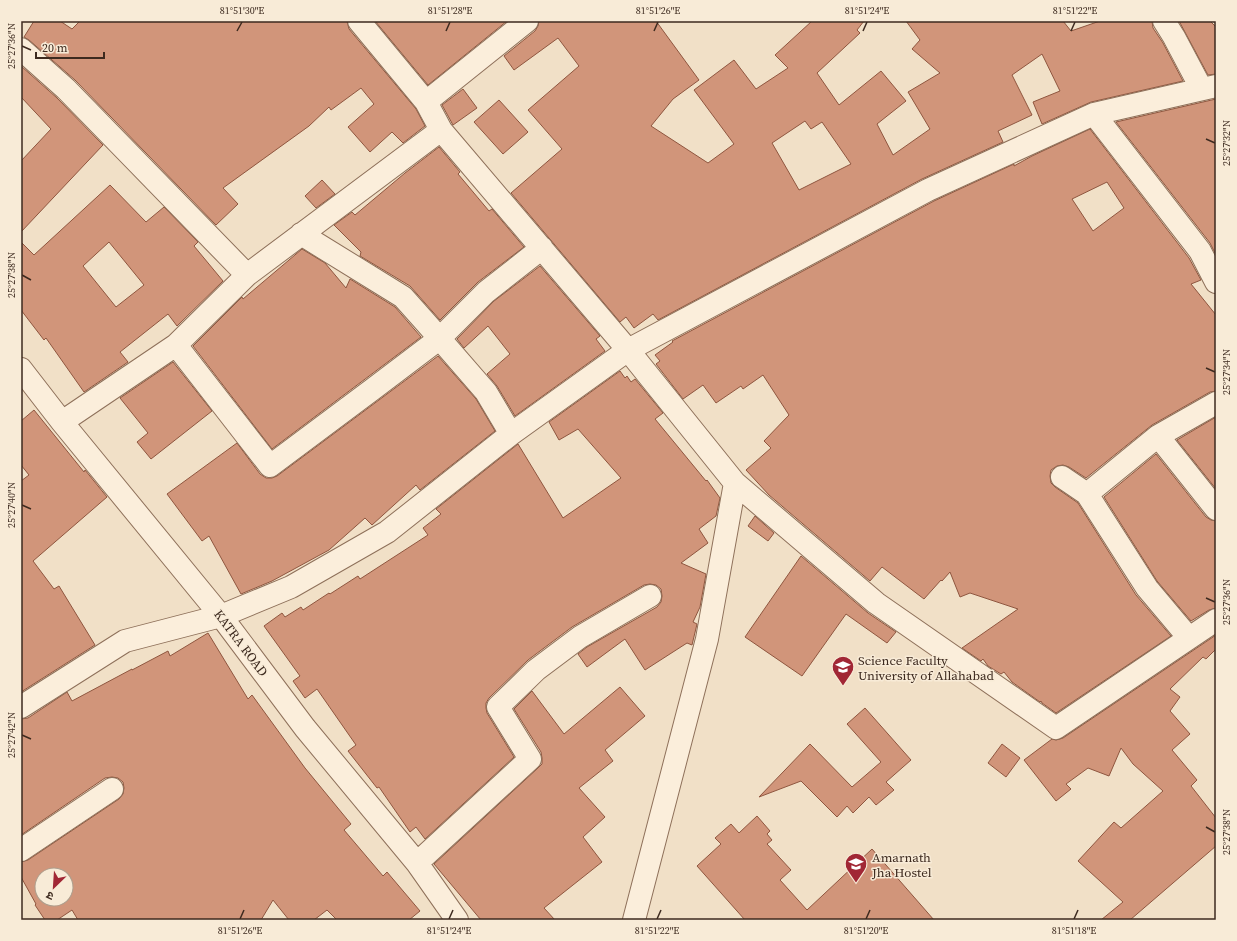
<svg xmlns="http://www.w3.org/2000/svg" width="1237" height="941" font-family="'Source Serif 4','Noto Sans Devanagari',serif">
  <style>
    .building { fill: #d1957a; stroke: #8f563f; fill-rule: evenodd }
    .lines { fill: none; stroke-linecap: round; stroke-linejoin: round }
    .minor-casing { stroke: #8e705a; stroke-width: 24 }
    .minor { stroke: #fbeedb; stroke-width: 22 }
    .ticks { fill: none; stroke: #3d2a1f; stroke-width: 1.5 }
    .labels { text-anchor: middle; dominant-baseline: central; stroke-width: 3; stroke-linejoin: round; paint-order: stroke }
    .street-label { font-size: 13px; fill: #3d2a1f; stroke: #f8ebd7 }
    .poi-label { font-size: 13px; fill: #3d2a1f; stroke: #f8ebd7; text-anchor: start }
    .neatline { fill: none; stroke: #3d2a1f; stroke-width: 1.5 }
    .ticks-label { font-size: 10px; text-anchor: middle; fill: #3d2a1f }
  </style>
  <rect width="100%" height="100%" fill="#f1e0c7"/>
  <path class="building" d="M34 21H60L72 29 80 21H347L349 29 416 109 425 126 403 143 392 132 370 152 348 127 374 104 361 88 331 110 329 107 309 126 223 188 238 204 216 225 75 80 29 40 24 37Z
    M375 21H507L428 85Z
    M539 21H656L699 80 673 99 651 126 708 163 734 144 694 90 734 60 756 89 788 68 775 55 812 21H864L857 30 860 33 817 73 839 105 881 71 906 101 877 124 893 155 930 129 908 92 940 73 912 49 920 40 906 21H1063L1071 31 1100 21H1152L1153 28 1163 43 1183 81 1091 102 1042 124 1033 102 1060 91 1042 54 1012 75 1032 115 998 131 1003 142 922 179 658 320 653 314 634 328 626 317 620 322 511 193 562 149 528 110 579 66 558 38 514 70 504 56 535 31 538 26ZM805 121 811 129 822 122 851 164 799 190 772 143Z
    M1179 21H1210L1216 27V74L1208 75Z
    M21 66 57 98 103 145 21 232V161L51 129 21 97Z
    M463 89 477 108 453 125 442 105Z
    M1216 99V255L1210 243 1116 122Z
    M499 100 528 132 503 154 474 122Z
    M1090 129 1189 258 1201 280 1191 284 1216 315V391L1210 392 1152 425 1086 478 1069 467 1063 465 1057 466 1051 470 1050 476 1051 483 1055 487 1078 503 1136 595 1171 636 1056 713 1042 703 1041 701 1040 702 1012 682 1004 672 1001 674 988 666 983 659 981 661 962 648 1018 609 970 593 960 597 950 572 942 581 941 580 924 599 882 567 870 581 769 495 746 470 771 448 764 441 789 415 763 375 743 389 741 386 716 403 703 385 683 399 656 364 660 361 655 355 673 342 672 341 934 201 1014 164V166L1032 156ZM1107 182 1124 208 1093 231 1072 199Z
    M439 147 460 172 458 174 489 211 492 209 524 247 478 282 440 320 410 286 360 256 361 252 334 225 352 212 355 215 405 173Z
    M322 180 335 194 316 208 305 196Z
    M110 185 146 222 164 207 198 242 194 246 223 281 177 326 168 314 120 352 128 362 84 392 46 338 44 340 21 310V242L34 255ZM109 242 144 285 116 307 83 266Z
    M302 249 325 263 346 288 350 279 395 307 421 337 272 449 193 346 242 297 243 299Z
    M540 266 600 336 596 339 605 351 515 416 497 386 487 374 510 354 488 326 464 348 457 339 494 301Z
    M438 356 476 399 495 431 420 490 416 485 372 525 365 518 329 550 272 581 241 594 209 536 202 541 167 494 237 443 260 474 266 478H272L277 476Z
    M173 362 212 411 151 459 137 442 148 433 120 398Z
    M620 371 625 378 627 376 631 382 635 379 663 413 655 419 706 481 707 480 720 498 716 516 699 529 708 543 681 563 706 574 700 607 693 622 697 624 692 645 687 643 645 670 625 639 587 667 578 654 587 647 657 607 661 602 662 596 661 589 656 585 650 584 644 585 572 627 528 660 489 698 486 703V708L487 713 514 757 425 839 416 827 410 832 379 787 377 788 348 751 356 745 317 689 305 698 293 681 300 676 264 626 282 613 285 617 301 607 303 610 329 593 330 594 358 576 360 579 428 535 423 528 441 514 436 509 518 444 563 518 621 478 578 429 559 440 549 422Z
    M34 410 84 472 85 470 107 497 33 561 54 589 59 586 95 645 21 692V481L29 475 21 465V421Z
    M1216 417V489L1177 440Z
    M1156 454 1206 517 1211 520 1216 521V608L1209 610 1191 621 1157 581 1104 497Z
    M755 516 774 533 768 541 748 526Z
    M801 556 868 613 896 632 887 643 846 614 802 676 745 637Z
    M208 633 248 699 252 695 305 768 351 824 344 830 383 876 387 872 420 911 409 920H337L327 910 314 920H289L273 900 261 920H78L72 910 57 920H45L35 905 36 904 21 877V862L28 860 119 799 123 794 124 788 123 782 118 778 112 777 105 778 21 835V719L28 718 67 692 72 701 132 669V670L168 651 170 656ZM42 875H66V899H42Z
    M1216 635V649L1206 659 1203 657 1170 689 1180 697 1170 711 1190 734 1172 750 1197 780 1191 786 1216 818V846L1130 920H1101L1123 902 1078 861 1114 822 1121 828 1163 791 1133 764 1121 748 1109 776 1088 768 1066 784 1071 789 1056 801 1024 760 1052 739 1056 740 1063 738Z
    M620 687 645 716 605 750 613 761 579 788 605 817 583 837 602 862 544 908 555 920H481L434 864 538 768 542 764V758L541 752 514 709 532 691 564 734Z
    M865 708 911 760 886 782 894 790 876 805 869 797 853 813 847 806 837 817 801 781 759 797 810 744 852 787 881 762 847 724Z
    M1002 744 1020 758 1006 777 988 763Z
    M757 816 770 831 767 834 772 840 767 844 791 870 780 880 807 910 872 849 934 920H745L697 866 721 844 715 838 731 824 739 833Z"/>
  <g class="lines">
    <g class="minor-casing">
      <path id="minor" d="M359 21 426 102 441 130 628 350 735 483 876 603 1056 728 1216 620
        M1164 21 1174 37 1201 88
        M21 49 66 89 247 275
        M426 102 527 21
        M1094 114 1200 251 1216 282
        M301 234 403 297 427 324 486 392 511 434
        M176 345 270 466 373 389 439 339 486 292 542 248
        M21 369 62 422 221 616 305 728 417 863 457 920
        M62 422 176 345 247 275 441 130
        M1158 436 1216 509
        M1062 477 1087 494 1158 436 1216 403
        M1087 494 1147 588 1189 638
        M21 707 125 641 221 616 291 587 387 532 511 434 628 350 928 190 1094 114 1216 86
        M21 850 112 789
        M417 863 530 759 498 707 536 670 580 637 650 596
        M634 920 707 639 735 483"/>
    </g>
    <use href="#minor" class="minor"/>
  </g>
  <path class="ticks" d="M237 31 242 22M446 31 450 22M654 31 658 22M863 31 867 22M1071 31 1075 22M22 46 31 50M1206 139 1215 143M22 275 31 280M1206 368 1215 372M22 505 31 509M1206 598 1215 602M22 735 31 739M1206 827 1215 832M240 919 244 910M449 919 453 910M657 919 661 910M866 919 870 910M1074 919 1078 910"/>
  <defs>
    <g id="university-pin" transform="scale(1.15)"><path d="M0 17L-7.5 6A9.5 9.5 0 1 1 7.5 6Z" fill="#a12735" stroke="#f8ebd7"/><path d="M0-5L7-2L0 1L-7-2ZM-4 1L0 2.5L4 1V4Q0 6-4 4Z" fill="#fff"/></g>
  </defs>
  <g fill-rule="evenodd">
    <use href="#university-pin" x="843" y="667"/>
    <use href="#university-pin" x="856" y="864"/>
  </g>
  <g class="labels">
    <g class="street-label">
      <text transform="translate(241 643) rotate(53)">KATRA ROAD</text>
    </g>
    <g class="poi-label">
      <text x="858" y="660">Science Faculty<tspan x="858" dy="15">University of Allahabad</tspan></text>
      <text x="872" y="857">Amarnath<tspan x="872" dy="15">Jha Hostel</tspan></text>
    </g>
  </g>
  <rect width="1237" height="941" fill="none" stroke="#f8ebd7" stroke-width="44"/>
  <g transform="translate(54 887) rotate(205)"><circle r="19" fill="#f8ebd7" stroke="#ad9e8d"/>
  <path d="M0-3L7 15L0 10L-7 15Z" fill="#a12735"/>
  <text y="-6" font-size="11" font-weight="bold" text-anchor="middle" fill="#3d2a1f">उ</text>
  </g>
  <path d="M36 52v6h68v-6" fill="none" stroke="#3d2a1f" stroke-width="2"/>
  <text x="42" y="52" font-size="12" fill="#3d2a1f" stroke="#f8ebd7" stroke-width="3" paint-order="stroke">20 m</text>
  <rect x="22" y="22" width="1193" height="897" class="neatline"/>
  <g class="ticks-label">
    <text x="242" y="14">81°51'30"E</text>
    <text x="450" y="14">81°51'28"E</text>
    <text x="658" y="14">81°51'26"E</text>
    <text x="867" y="14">81°51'24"E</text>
    <text x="1075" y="14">81°51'22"E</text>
    <text transform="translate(11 46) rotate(-90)" y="4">25°27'36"N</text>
    <text transform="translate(1226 143) rotate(-90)" y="4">25°27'32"N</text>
    <text transform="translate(11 275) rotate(-90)" y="4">25°27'38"N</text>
    <text transform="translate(1226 372) rotate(-90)" y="4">25°27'34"N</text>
    <text transform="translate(11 505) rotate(-90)" y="4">25°27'40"N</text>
    <text transform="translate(1226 602) rotate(-90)" y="4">25°27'36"N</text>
    <text transform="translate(11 735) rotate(-90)" y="4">25°27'42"N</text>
    <text transform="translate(1226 832) rotate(-90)" y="4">25°27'38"N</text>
    <text x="240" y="934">81°51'26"E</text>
    <text x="449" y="934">81°51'24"E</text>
    <text x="657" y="934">81°51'22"E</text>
    <text x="866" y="934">81°51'20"E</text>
    <text x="1074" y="934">81°51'18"E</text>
  </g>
</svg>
